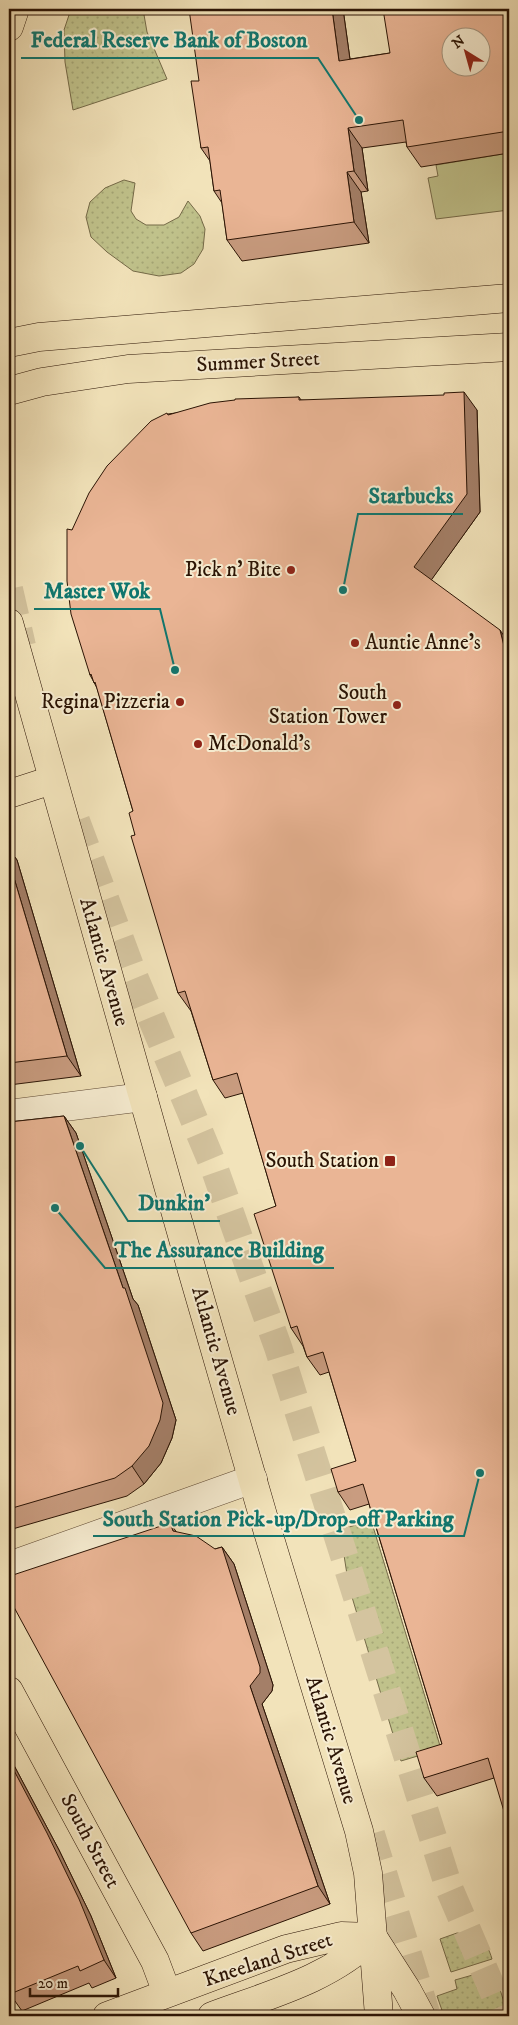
<svg xmlns="http://www.w3.org/2000/svg" width="518" height="2025" font-family="'IM FELL DW Pica',serif">
  <style>
    .grass { fill: url(#grass-dots); stroke: #756a48 }
    .green { fill: #c0c28b; stroke: #756a48 }
    .lines { fill: none; stroke-linecap: round; stroke-linejoin: round }
    .highway-tunnel { stroke: #d4c49f; stroke-width: 28; stroke-dasharray: 28 14; stroke-linecap: butt }
    .minor-casing { stroke: #5c4732; stroke-width: 29 }
    .major-casing { stroke: #2a1304; stroke-width: 29 }
    .highway-casing { stroke: #2a1304; stroke-width: 29 }
    .minor { stroke: #f7edd2; stroke-width: 28 }
    .major { stroke: #f2e3ba; stroke-width: 28 }
    .highway { stroke: #f2e3ba; stroke-width: 28 }
    .wall { fill: #c99c80; stroke: #2a1304 }
    .shaded-wall { fill: #a47f68; stroke: #2a1304 }
    .building { fill: #eab595; stroke: #2a1304; fill-rule: evenodd }
    .poi-dot { fill: #8f2418; stroke: #f7edd2; stroke-width: 2 }
    .labels { text-anchor: middle; dominant-baseline: central; stroke-width: 4; stroke-linejoin: round; paint-order: stroke }
    .street-label { font-size: 21px; fill: #2a1304; stroke: #f7edd2 }
    .poi-label { font-size: 21px; fill: #2a1304; stroke: #f7edd2; text-anchor: end }
    .leader { fill: none; stroke: #0f766e; stroke-width: 2 }
    .callout-dot { fill: #0f766e; stroke: #f7edd2; stroke-width: 2 }
    .callout-label { font-size: 22px; text-anchor: middle; font-weight: bold; fill: #0f766e; stroke: #f7edd2; stroke-width: 4; stroke-linejoin: round; paint-order: stroke }
  </style>
  <defs>
    <pattern id="grass-dots" width="8" height="8" patternUnits="userSpaceOnUse" patternTransform="scale(1.25)"><rect width="8" height="8" fill="#c0c28b"/><path d="M2 2h.1M6 6h.1" fill="none" stroke="#a5a676" stroke-width="1.8" stroke-linecap="round"/></pattern>
  </defs>
  <rect width="100%" height="100%" fill="#f2e3ba"/>
  <filter id="stains"><feTurbulence type="fractalNoise" baseFrequency=".004" numOctaves="4"/><feColorMatrix values="0 0 0 0 .2 0 0 0 0 .09 0 0 0 0 .02 0 0 0 .5 -.17"/></filter>
  <radialGradient id="worn" r=".72"><stop offset=".6" stop-color="#630" stop-opacity="0"/><stop offset="1" stop-color="#630" stop-opacity=".3"/></radialGradient>
  <path class="grass" d="M71 9H143L147 32 167 79 73 110 65 62 64 30Z
    M124 180 135 183 131 211 136 219 146 225H164L179 217 188 201 200 216 205 229 203 249 194 264 181 273 159 276 133 271 107 252 91 237 86 217 90 202 105 188Z
    M371 1520 441 1749 401 1761 349 1587 340 1530Z
    M457 1933C477 1936 486 1938 492 1959L451 1972 440 1939Z
    M494 1969 508 2016H444L437 1996 457 1989 455 1980Z"/>
  <path class="green" d="M509 153V210L436 219 428 178 438 176 436 165Z"/>
  <g class="lines">
    <path class="highway-tunnel" d="M9 589 22 646
      M76 821 133 974 214 1167 245 1255 278 1347 449 1888 504 2016
      M371 1834 426 2013"/>
    <g class="minor-casing">
      <path id="minor" d="M9 1114 143 1097
        M9 1566 253 1479"/>
    </g>
    <g class="major-casing">
      <path id="major" d="M9 27 15 9
        M9 343 39 337 509 298
        M9 391 42 382 128 369 509 347
        M9 623 191 1267 264 1519 359 1831 368 1873 379 2016
        M9 794 52 780
        M9 1691 155 1961 167 1993
        M107 2016 286 1949 341 1936 373 1937
        M212 2016C268 1995 329 1980 373 1937"/>
    </g>
    <g class="highway-casing">
      <path id="highway" d="M373 1937 407 1990 421 2016"/>
    </g>
    <use href="#minor" class="minor"/>
    <use href="#major" class="major"/>
    <use href="#highway" class="highway"/>
  </g>
  <path class="wall" d="M343 9 350 59 390 53 509 9V153L421 167 407 147 406 142 362 148 368 191 361 192 369 243 242 261 227 240 222 203 214 191 210 161 201 148 199 81Z
    M299 397 301 400 477 410 480 512 431 580 494 1778 437 1796 424 1778 442 1744 369 1504 350 1510 338 1492 356 1461 329 1372 320 1375 307 1357 303 1346 291 1328 276 1206 243 1093 225 1098 213 1080 191 1011 178 993 135 835 133 811 97 688 90 675 72 530 168 414Z
    M9 849 17 860 81 1076 9 1085Z
    M64 1116 76 1133 133 1299 138 1305 176 1420 172 1438 161 1463 144 1484 127 1496 9 1530V1122Z
    M222 1547 234 1564 273 1685 272 1691 262 1704 330 1904 203 1951 191 1933 215 1549Z
    M9 1756 59 1850 91 1916 116 1978 92 1988 89 1983 22 2011 10 1994 9 1990Z"/>
  <path class="shaded-wall" d="M332 9H343L353 81 339 61Z
    M348 128 362 148 368 191 354 171Z
    M347 172 361 192 369 243 354 222Z
    M464 392 477 410 480 512 427 586 414 567Z
    M500 630 509 643V666Z
    M9 849 17 860 81 1076 67 1056 9 861Z
    M64 1116 76 1133 133 1299 138 1305 176 1420 172 1438 161 1463 144 1484 132 1466 123 1288Z
    M170 1523 183 1541 173 1531Z
    M222 1547 234 1564 273 1685 272 1691 262 1704 330 1904 318 1886 250 1686Z
    M9 1756 59 1850 91 1916 116 1978 104 1960 9 1761Z"/>
  <path class="building" d="M189 9H332L339 61 390 53 383 9H509V131L407 147 403 120 348 128 354 171 347 172 354 222 227 240 220 190 214 191 208 147 201 148 191 81H199ZM450 38H480V68H450Z
    M464 392 467 494 414 567 500 630 509 666V1828L488 1758 424 1778 416 1752 442 1744 363 1484 338 1492 331 1469 356 1461 323 1352 307 1357 297 1326 291 1328 254 1214 276 1206 237 1073 213 1080 185 991 178 993 131 836 135 835 129 813 133 811 95 682 94 683 91 674 90 675 71 614 67 581V529L72 530 89 493 107 466 151 421 167 413 168 415 210 403 235 400V399L299 397V400L444 395V393Z
    M9 861 67 1056 9 1063Z
    M64 1116 123 1288H125L163 1403 160 1420 149 1446 132 1466 115 1478 9 1509V1122Z
    M170 1523 173 1531 196 1536 215 1549 222 1547 260 1667V1673L250 1686 318 1886 191 1933 9 1598V1578L13 1575Z
    M9 1761 47 1833 79 1899 104 1960 80 1971 78 1966 10 1994 9 1990Z"/>
  <g class="poi-dot">
    <circle cx="291" cy="570" r="5"/>
    <circle cx="355" cy="643" r="5"/>
    <circle cx="180" cy="702" r="5"/>
    <circle cx="397" cy="705" r="5"/>
    <circle cx="198" cy="744" r="5"/>
    <rect x="384" y="1155" width="12" height="12" rx="2.5"/>
  </g>
  <g class="labels">
    <g class="street-label">
      <text transform="translate(258 362) rotate(-3)">Summer Street</text>
      <text transform="translate(104 962) rotate(74)">Atlantic Avenue</text>
      <text transform="translate(216 1351) rotate(74)">Atlantic Avenue</text>
      <text transform="translate(331 1740) rotate(73)">Atlantic Avenue</text>
      <text transform="translate(90 1841) rotate(62)">South Street</text>
      <text transform="translate(268 1960) rotate(-18)">Kneeland Street</text>
    </g>
    <g class="poi-label">
      <text x="281" y="570">Pick n’ Bite</text>
      <text x="365" y="643" text-anchor="start">Auntie Anne's</text>
      <text x="387" y="693">South<tspan x="387" dy="24">Station Tower</tspan></text>
      <text x="170" y="702">Regina Pizzeria</text>
      <text x="208" y="744" text-anchor="start">McDonald's</text>
      <text x="379" y="1161">South Station</text>
    </g>
  </g>
  <path class="leader" d="M359 120L318 58H21M343 590L358 514H463M175 670L160 609H34M80 1146L128 1221H220M55 1208L105 1268H334M480 1473L464 1536H93"/>
  <g class="callout-dot">
    <circle cx="359" cy="120" r="5"/>
    <circle cx="343" cy="590" r="5"/>
    <circle cx="175" cy="670" r="5"/>
    <circle cx="80" cy="1146" r="5"/>
    <circle cx="55" cy="1208" r="5"/>
    <circle cx="480" cy="1473" r="5"/>
  </g>
  <g class="callout-label">
    <text x="169" y="47">Federal Reserve Bank of Boston</text>
    <text x="411" y="503">Starbucks</text>
    <text x="97" y="598">Master Wok</text>
    <text x="174" y="1210">Dunkin'</text>
    <text x="219" y="1257">The Assurance Building</text>
    <text x="278" y="1526">South Station Pick-up/Drop-off Parking</text>
  </g>
  <rect width="518" height="2025" fill="none" stroke="#f2e3ba" stroke-width="30"/>
  <rect x="10" y="10" width="498" height="2005" fill="none" stroke="#2a1304" stroke-width="2.5"/>
  <rect x="15" y="15" width="488" height="1995" fill="none" stroke="#2a1304"/>
  <g transform="translate(466 52) rotate(323)"><circle r="24" fill="#f7edd2" stroke="#a59680"/>
  <path d="M0-4L9 19L0 12L-9 19Z" fill="#8f2418"/>
  <text y="-8" font-size="14" font-weight="bold" text-anchor="middle" fill="#2a1304">N</text>
  </g>
  <path d="M30 1988v8h88v-8" fill="none" stroke="#2a1304" stroke-width="2.5"/>
  <text x="38" y="1988" font-size="15" fill="#2a1304" stroke="#f7edd2" stroke-width="4" paint-order="stroke">20 m</text>
  <rect width="100%" height="100%" filter="url(#stains)"/>
  <rect width="100%" height="100%" fill="url(#worn)"/>
</svg>
